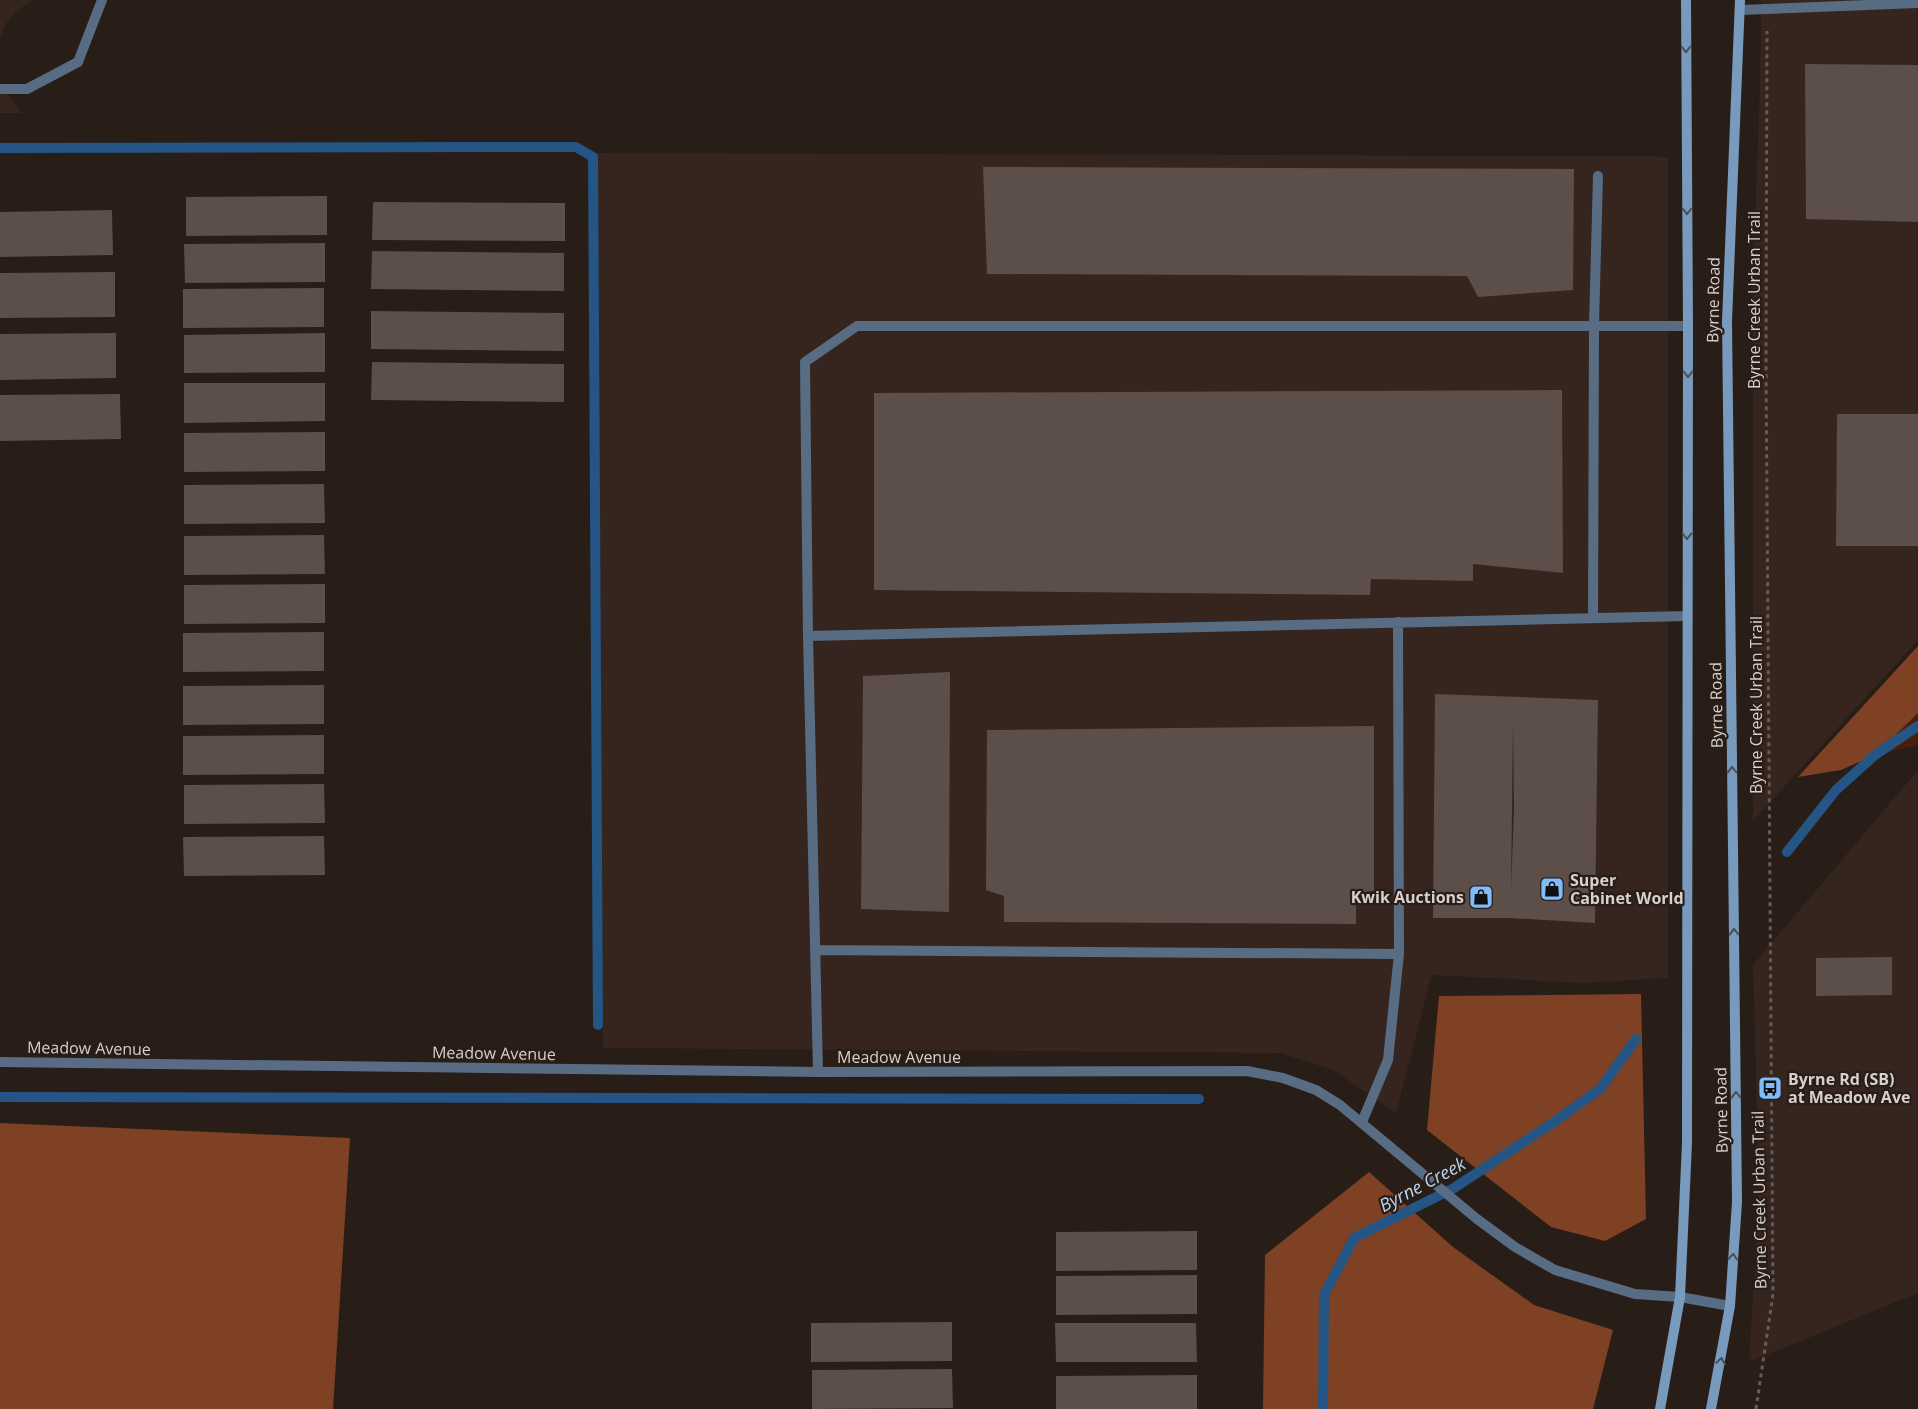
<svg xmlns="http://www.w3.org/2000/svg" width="1918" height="1409" font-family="'Open Sans',sans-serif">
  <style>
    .built { fill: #36241e }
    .green { fill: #491f09 }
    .forest { fill: #7f4123 }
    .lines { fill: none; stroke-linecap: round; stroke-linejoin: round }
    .stream { stroke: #245585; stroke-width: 10 }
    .building { fill: #5c4e48; fill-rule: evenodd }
    .path { stroke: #665c57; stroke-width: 3; stroke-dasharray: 4 4; stroke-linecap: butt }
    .service { stroke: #586d83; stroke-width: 10 }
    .minor { stroke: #586d83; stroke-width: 10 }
    .secondary { stroke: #789abd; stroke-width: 10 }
    .oneway { stroke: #484f59 }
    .labels { text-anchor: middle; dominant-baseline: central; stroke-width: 4.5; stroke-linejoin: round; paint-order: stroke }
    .street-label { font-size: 16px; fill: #d8d0cd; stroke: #281d17 }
    .poi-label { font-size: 16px; font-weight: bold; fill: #d8d0cd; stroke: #281d17; text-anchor: start }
    .water-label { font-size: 18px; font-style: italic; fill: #bad5f2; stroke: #281d17 }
  </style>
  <rect width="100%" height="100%" fill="#281d17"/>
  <path class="built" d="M0 0H32L16 12 7 22 0 39Z
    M1761 0H1918V640L1753 821V278L1760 84Z
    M0 81 4 89 22 113H0Z
    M596 153 1657 156 1668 158V978L1582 983 1432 975 1396 1113 1333 1070 1280 1053 603 1048Z
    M1918 770V1293L1749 1362 1759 1192 1753 965Z"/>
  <path class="green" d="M1918 713V745L1875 755Z"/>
  <path class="forest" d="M1918 646V713L1875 755 1841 770 1798 777Z
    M1641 994 1646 1219 1605 1241 1551 1227 1427 1130 1439 996Z
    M0 1123 350 1138 333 1409H0Z
    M1369 1172 1453 1247 1534 1305 1613 1330 1593 1409H1263L1265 1255Z"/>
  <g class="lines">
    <path class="stream" d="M0 148 576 147 593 157 598 1025
      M1787 852 1836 790 1875 755 1918 726
      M0 1097 1199 1099
      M1323 1409 1324 1295 1354 1238 1454 1188 1551 1124 1600 1089 1636 1039"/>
  </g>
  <path class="building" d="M1805 64 1918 65V222L1806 219Z
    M983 167 1574 169 1573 290 1478 297 1467 276 987 274Z
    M327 196V235L186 236V197Z
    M373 202 565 203V241L372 240Z
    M112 210 113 255 0 257V212Z
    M325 243V282L185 283 184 244Z
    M372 251 564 253V291L371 289Z
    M115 272V317L0 318V273Z
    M324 288V327L183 328V289Z
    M371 311 564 313V351L371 349Z
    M116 333V378L0 380V334Z
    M325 333V372L184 373V335Z
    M372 362 564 364V402L371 400Z
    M184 383H325V421L184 423Z
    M1562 390 1563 573 1473 564V581L1371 579 1370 595 874 590V393Z
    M120 394 121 439 0 441V395Z
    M1837 414H1918V546H1836Z
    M325 432V471L184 472V433Z
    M324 484 325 523 184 524V485Z
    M324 535 325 574 184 575V536Z
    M325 584V623L184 624V585Z
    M324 632V671L183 672V633Z
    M950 672 949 912 861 909 863 676Z
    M324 685V724L183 725V686Z
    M1435 694 1598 700 1595 923 1510 918H1433ZM1513 726 1514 809 1511 890Z
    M1374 726V891L1356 893V924L1004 922V896L986 890 987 730Z
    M324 735V774L183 775V736Z
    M324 784 325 823 184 824V785Z
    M324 836 325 875 184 876 183 837Z
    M1892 957V995L1816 996V958Z
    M1197 1231V1270L1056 1271V1232Z
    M1197 1275V1314L1056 1315V1276Z
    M952 1322V1361L811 1362V1323Z
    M1055 1323H1196L1197 1362H1056Z
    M952 1369 953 1408 812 1409V1370Z
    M1197 1375V1409H1056V1376Z"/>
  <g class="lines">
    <path class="path" d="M1756 1409 1773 1294 1766 368 1767 31"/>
    <path class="service" d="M1740 10 1918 3
      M0 89H27L78 62
      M1593 618 1594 325 1598 176
      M1398 622 1399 954
      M808 636 805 362 857 326H1688
      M815 950 1399 954 1388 1060 1362 1122
      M818 1072 808 636 1687 616"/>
    <path class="minor" d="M78 62 102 0
      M0 1062 818 1072 1247 1071 1283 1078 1316 1090 1340 1105 1477 1219 1515 1247 1555 1270 1635 1294 1680 1297 1730 1306"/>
    <path class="secondary" d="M1660 1409 1680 1297 1687 1143 1688 326 1686 0
      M1711 1409 1730 1306 1737 1202 1727 321 1740 0"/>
  </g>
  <defs><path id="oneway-chevron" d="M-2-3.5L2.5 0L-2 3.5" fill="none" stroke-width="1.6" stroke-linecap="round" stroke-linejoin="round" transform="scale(1.25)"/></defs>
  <g class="oneway">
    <use href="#oneway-chevron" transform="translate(1686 49) rotate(90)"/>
    <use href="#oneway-chevron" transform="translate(1687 211) rotate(90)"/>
    <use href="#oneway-chevron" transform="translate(1688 374) rotate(90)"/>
    <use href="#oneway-chevron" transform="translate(1687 536) rotate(90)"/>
    <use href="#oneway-chevron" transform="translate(1732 770) rotate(-91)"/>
    <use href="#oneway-chevron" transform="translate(1734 932) rotate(-91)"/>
    <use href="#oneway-chevron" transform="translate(1736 1095) rotate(-91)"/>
    <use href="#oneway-chevron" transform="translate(1733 1257) rotate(-86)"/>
    <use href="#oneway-chevron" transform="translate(1721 1361) rotate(-81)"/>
  </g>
  <defs>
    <g id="shop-square" transform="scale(1.25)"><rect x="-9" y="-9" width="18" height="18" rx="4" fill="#81bcfa" stroke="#281d17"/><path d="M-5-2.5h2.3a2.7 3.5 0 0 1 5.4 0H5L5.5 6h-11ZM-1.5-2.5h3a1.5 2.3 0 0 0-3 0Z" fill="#111"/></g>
    <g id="bus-square" transform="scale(1.25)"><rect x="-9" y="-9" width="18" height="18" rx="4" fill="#81bcfa" stroke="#281d17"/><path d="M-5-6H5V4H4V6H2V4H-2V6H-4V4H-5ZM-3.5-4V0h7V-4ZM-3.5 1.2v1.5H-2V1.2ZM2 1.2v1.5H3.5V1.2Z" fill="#111"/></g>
  </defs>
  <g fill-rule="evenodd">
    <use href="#shop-square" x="1552" y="889"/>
    <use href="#shop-square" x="1481" y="897"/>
    <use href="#bus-square" x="1770" y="1088"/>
  </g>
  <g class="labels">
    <g class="street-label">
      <text transform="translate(1713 300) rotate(-89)">Byrne Road</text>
      <text transform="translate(1754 300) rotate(-90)">Byrne Creek Urban Trail</text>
      <text transform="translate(1716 705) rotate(-91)">Byrne Road</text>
      <text transform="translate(1756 705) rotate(-90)">Byrne Creek Urban Trail</text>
      <text transform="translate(89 1048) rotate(1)">Meadow Avenue</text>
      <text transform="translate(494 1053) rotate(1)">Meadow Avenue</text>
      <text x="899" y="1057">Meadow Avenue</text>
      <text transform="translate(1721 1110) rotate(-91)">Byrne Road</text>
      <text transform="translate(1759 1200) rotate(-91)">Byrne Creek Urban Trail</text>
    </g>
    <g class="poi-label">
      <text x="1570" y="880">Super<tspan x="1570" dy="18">Cabinet World</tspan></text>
      <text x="1464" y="897" text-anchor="end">Kwik Auctions</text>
      <text x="1788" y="1079">Byrne Rd (SB)<tspan x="1788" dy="18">at Meadow Ave</tspan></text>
    </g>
    <g class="water-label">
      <text transform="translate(1422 1184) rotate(-28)">Byrne Creek</text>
    </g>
  </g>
</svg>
